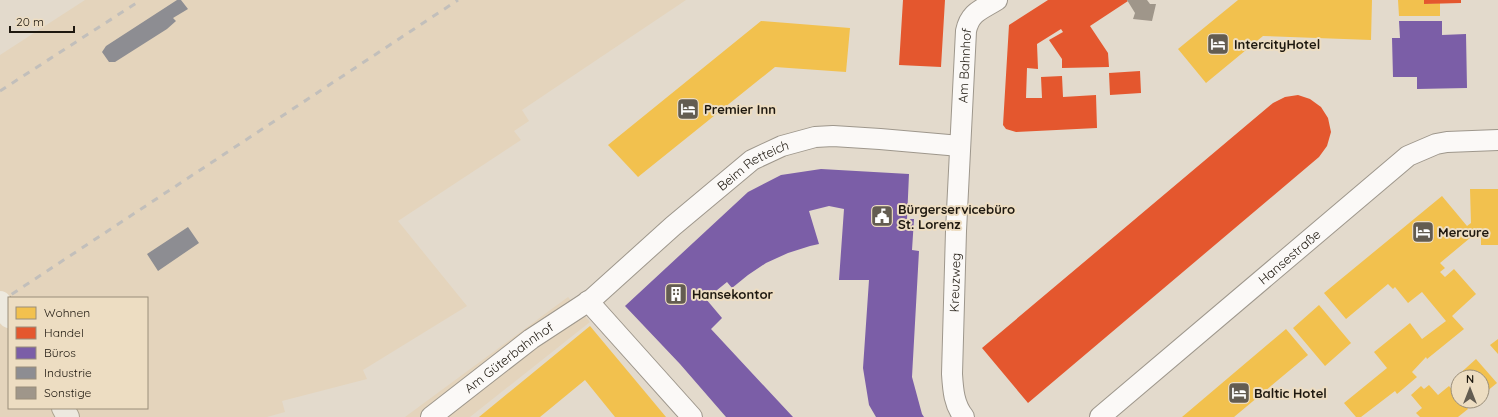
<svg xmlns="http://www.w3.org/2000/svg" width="1498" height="417" font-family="Quicksand,sans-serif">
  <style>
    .built { fill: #e4d4bc; fill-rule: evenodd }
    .homes { fill: #f2c14e }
    .shops { fill: #e4572e }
    .offices { fill: #7b5ea7 }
    .industry { fill: #8d8d92 }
    .building { fill: #9f968a }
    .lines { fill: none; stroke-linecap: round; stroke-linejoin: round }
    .minor-casing { stroke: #9e978c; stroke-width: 22 }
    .major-casing { stroke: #aea590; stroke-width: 24 }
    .minor { stroke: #fbf9f7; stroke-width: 20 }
    .major { stroke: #ede9df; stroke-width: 22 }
    .rail { stroke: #c2bfbb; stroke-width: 3; stroke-dasharray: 7 7; stroke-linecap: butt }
    .major-bridge-casing { stroke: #aea590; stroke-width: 24; stroke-linecap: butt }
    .major-bridge { stroke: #ede9df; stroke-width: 22 }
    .labels { text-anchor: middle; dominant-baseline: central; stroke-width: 4; stroke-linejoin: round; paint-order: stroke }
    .poi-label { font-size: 13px; font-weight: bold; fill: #1e180f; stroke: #edddc2; text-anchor: start }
    .street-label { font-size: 13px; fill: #1e180f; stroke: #edddc2 }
  </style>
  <rect width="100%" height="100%" fill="#e3dacc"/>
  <path class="built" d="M85 0H686L522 110 529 121 514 131 521 140 398 221 467 306 363 370 367 379 282 401 285 412 267 417H0V55ZM9 298H147V408H9Z
    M568 297 590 322 470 417H405Z"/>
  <path class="homes" d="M1238 0H1372L1371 40 1263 36 1206 83 1178 49Z
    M1398 0H1424V4L1440 3V16H1399Z
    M761 21 850 28 846 72 775 67 638 177 608 145Z
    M1470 189H1498V245H1481V233H1476L1440 263 1445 268 1440 272 1445 277 1454 269 1476 294 1452 316 1464 329 1427 359 1426 357 1412 372 1417 377 1397 394 1395 391 1361 417H1356L1344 403 1387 368 1374 352 1410 323 1422 339 1446 321 1422 292 1408 303 1395 287 1393 289 1388 284 1346 319 1324 293 1442 196 1467 226 1471 223Z
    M1319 305 1351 343 1325 366 1293 328Z
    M590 326 666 417H615L585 380 540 417H479Z
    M1286 329 1308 355 1234 417H1182Z
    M1498 339V354L1490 345Z
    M1476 359 1497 383 1486 392 1482 388V377H1458V380L1456 377Z
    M1429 385 1438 395 1449 386 1458 397V401H1462L1468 409 1458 417H1420L1416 413 1422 408 1411 395 1421 386 1424 389Z"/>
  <path class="shops" d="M903 0H945L941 67 899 65Z
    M1048 0H1127L1128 1 1090 26 1108 53 1109 67 1062 68V59L1049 40 1063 32 1061 29 1037 44 1038 69 1027 68 1026 98H1042L1041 77 1062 76 1063 97 1096 95 1097 128 1016 132 1006 129 1003 125 1009 25Z
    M1424 0H1461V3L1424 4Z
    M1140 71 1141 93 1110 95 1109 73Z
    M1298 95 1310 99 1321 107 1328 118 1331 132 1327 146 1319 157 1028 403 982 348 1273 103 1285 97Z"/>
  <path class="offices" d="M1399 21H1442V35L1466 34 1467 88 1417 89V77H1393L1392 38H1400Z
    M821 169 909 174 907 219H914L912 250 919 251 912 377 922 414 924 417H876L869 405 863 368 869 280H839L844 209 829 206 809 211 819 244 810 246 788 253 766 263 748 275 732 288 727 282 706 299 722 318 711 329 793 417H726L680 364 625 306 748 192 781 175Z"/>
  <path class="industry" d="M177 0H181L188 9 173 18 176 21 167 29 115 62H109L102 52 106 46Z
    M188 227 199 243 158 271 147 254Z"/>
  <path class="building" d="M1127 0H1147L1150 4H1156L1152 21 1133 19 1135 13Z"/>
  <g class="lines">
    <g class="minor-casing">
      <g id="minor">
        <path d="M588 301 692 417"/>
        <path id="s1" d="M431 417 531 339 592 299 673 226 752 160 782 146 815 137 833 136 880 139 960 146"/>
        <path id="s2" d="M964 417C954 405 953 390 952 374L956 231 966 31C970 12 981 10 997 0"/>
        <path id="s3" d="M1100 417 1408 156 1436 144 1447 142 1498 140"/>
      </g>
    </g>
    <g class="major-casing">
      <path id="major" d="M63 408 68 417"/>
    </g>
    <use href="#minor" class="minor"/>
    <use href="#major" class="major"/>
    <path class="rail" d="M0 91 141 0
      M0 302 458 0"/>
    <g class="major-bridge-casing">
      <path id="major-bridge" d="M0 302 9 317"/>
    </g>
    <use href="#major-bridge" class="major-bridge"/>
  </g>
  <defs>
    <g id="hotel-square" transform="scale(1.15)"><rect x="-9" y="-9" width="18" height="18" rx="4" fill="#635c51" stroke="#edddc2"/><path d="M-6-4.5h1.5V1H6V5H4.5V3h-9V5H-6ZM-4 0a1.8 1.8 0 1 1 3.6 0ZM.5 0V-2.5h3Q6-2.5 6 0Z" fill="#fff"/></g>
    <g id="civic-square" transform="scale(1.15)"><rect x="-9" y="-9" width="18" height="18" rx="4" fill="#635c51" stroke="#edddc2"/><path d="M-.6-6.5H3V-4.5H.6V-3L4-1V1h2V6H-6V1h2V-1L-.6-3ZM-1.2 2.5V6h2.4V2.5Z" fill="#fff"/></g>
    <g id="building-square" transform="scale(1.15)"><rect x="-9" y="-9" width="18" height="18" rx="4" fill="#635c51" stroke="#edddc2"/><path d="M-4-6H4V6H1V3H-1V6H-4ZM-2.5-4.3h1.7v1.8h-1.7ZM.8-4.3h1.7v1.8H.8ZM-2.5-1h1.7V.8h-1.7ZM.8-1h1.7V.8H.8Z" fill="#fff"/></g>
  </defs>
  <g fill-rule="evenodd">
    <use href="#hotel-square" x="1218" y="44"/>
    <use href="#hotel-square" x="688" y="109"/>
    <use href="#civic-square" x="882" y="216"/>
    <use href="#hotel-square" x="1423" y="232"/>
    <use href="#building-square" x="676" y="294"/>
    <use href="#hotel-square" x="1239" y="393"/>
  </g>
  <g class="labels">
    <g class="poi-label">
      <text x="1234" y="44">IntercityHotel</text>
      <text x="704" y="109">Premier Inn</text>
      <text x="898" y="209">Bürgerservicebüro<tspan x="898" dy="15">St. Lorenz</tspan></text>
      <text x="1438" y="232">Mercure</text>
      <text x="692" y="294">Hansekontor</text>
      <text x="1254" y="393">Baltic Hotel</text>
    </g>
    <g class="street-label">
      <text stroke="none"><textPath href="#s2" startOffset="354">Am Bahnhof</textPath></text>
      <text stroke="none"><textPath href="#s1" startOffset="410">Beim Retteich</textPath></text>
      <text stroke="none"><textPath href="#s3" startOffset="248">Hansestraße</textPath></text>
      <text stroke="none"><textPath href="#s2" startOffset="137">Kreuzweg</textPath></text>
      <text stroke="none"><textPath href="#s1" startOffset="98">Am Güterbahnhof</textPath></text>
    </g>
  </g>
  <rect x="8" y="297" width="140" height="112" fill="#edddc2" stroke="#9a8e7a"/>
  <rect x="16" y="307" width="20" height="12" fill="#f2c14e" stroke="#9a8e7a"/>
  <text x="44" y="317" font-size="12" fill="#1e180f">Wohnen</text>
  <rect x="16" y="327" width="20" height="12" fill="#e4572e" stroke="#9a8e7a"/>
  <text x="44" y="337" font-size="12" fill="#1e180f">Handel</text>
  <rect x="16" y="347" width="20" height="12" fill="#7b5ea7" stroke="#9a8e7a"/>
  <text x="44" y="357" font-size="12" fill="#1e180f">Büros</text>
  <rect x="16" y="367" width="20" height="12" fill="#8d8d92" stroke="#9a8e7a"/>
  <text x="44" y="377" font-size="12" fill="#1e180f">Industrie</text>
  <rect x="16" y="387" width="20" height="12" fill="#9f968a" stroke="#9a8e7a"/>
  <text x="44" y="397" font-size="12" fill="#1e180f">Sonstige</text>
  <g transform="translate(1470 389)"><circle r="19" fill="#edddc2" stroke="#9a8e7a"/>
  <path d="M0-3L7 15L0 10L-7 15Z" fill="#635c51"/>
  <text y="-6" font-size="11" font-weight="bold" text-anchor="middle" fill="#1e180f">N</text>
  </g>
  <path d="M10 26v6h64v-6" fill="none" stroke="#1e180f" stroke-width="2"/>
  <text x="16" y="26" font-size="12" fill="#1e180f" stroke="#edddc2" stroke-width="3" paint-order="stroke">20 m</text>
</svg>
